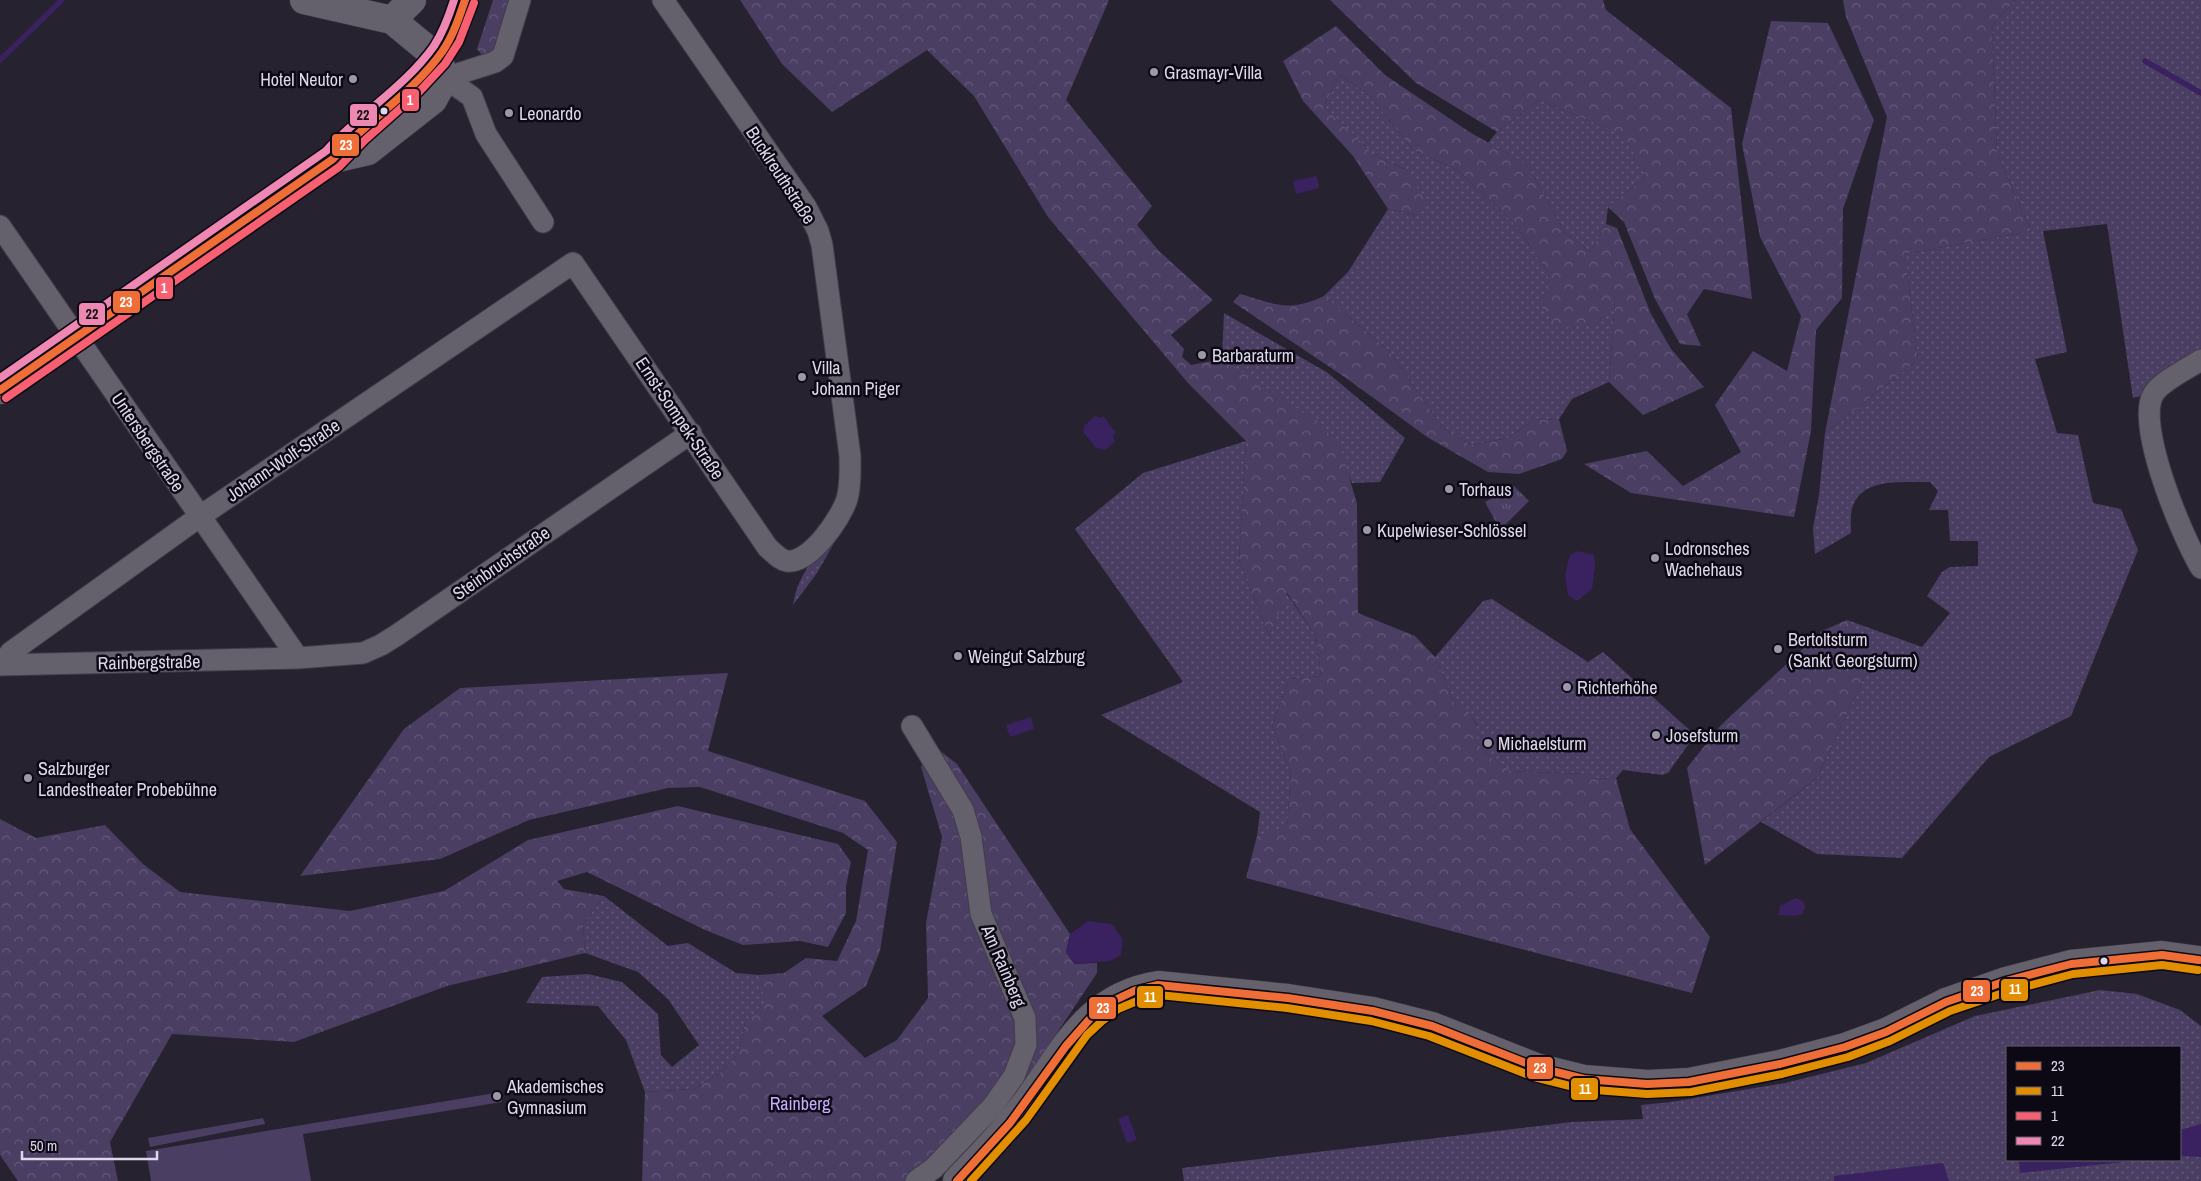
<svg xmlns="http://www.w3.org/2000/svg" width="2201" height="1181" font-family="'Archivo Narrow',sans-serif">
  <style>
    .grass { fill: url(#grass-dots); fill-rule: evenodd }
    .forest { fill: url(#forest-crowns) }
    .park { fill: url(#park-tufts) }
    .garden { fill: #4a3e63 }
    .water { fill: #3a215f }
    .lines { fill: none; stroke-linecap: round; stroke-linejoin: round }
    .stream { stroke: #3a215f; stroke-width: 5.5 }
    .street-casing { stroke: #413d4a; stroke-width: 23 }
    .secondary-casing { stroke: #413d4a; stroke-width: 29 }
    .street { stroke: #64616c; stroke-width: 21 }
    .secondary { stroke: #64616c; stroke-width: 28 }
    .bus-1-casing { stroke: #0d0914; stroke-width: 11 }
    .bus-2-casing { stroke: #0d0914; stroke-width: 11 }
    .bus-3-casing { stroke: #0d0914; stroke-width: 11 }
    .bus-4-casing { stroke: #0d0914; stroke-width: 11 }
    .bus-1 { stroke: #ef6e38; stroke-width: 8 }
    .bus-2 { stroke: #e18e00; stroke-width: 8 }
    .bus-3 { stroke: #f86071; stroke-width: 8 }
    .bus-4 { stroke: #ee87b2; stroke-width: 8 }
    .poi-dot { fill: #9d98a9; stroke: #0d0914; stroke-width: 2 }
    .bus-dot { fill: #ddd8ea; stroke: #0d0914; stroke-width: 2 }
    .labels { text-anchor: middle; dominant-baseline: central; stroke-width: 5; stroke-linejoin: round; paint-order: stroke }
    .poi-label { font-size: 18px; fill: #ddd8ea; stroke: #0d0914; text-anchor: start }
    .street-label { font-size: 18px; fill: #ddd8ea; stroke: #0d0914 }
    .park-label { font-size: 18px; fill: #c7aefe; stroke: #0d0914 }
    .line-badge { stroke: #0d0914; stroke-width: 2 }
    .badge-label { font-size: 14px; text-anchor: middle; font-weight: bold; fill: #fff }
    .pale-badge-label { font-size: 14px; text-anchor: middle; font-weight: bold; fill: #111 }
  </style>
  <defs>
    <pattern id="grass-dots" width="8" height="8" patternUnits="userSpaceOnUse" patternTransform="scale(1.25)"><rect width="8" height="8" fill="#4a3e63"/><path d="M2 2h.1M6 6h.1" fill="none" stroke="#64597a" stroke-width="1.8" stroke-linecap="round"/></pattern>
    <pattern id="forest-crowns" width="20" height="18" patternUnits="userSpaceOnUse" patternTransform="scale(1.25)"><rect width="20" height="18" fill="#4a3e63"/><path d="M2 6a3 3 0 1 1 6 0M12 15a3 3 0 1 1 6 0" fill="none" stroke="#64597a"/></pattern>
    <pattern id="park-tufts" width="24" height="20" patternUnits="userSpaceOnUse" patternTransform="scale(1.25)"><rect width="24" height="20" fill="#4a3e63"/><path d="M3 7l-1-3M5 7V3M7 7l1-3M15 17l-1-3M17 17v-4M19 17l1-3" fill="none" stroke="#64597a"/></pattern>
  </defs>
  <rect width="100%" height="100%" fill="#272230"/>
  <path class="grass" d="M2015 0H2201V370L2172 388 2133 398 2107 224 2043 231 2067 352 2035 359 2057 433 2078 435 2093 503 2121 509 2138 550 2071 716 1989 757 1902 858 1817 854 1761 822 1817 778 1873 658 1847 620 1922 647 1950 613 1927 596 1942 572 1950 567 1978 566V541H1950L1948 510H1929L1938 491 1930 482C1903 483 1861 476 1852 509 1850 516 1851 526 1851 533L1815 554 1813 528 1819 495 1825 433 1918 360 1905 254 2031 231 1997 153 1992 26Z
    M1340 75 1370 96 1413 150 1457 170 1514 223 1549 274 1542 306 1615 299 1609 382 1572 399 1559 419 1534 420 1508 438 1471 445 1443 428 1390 352 1324 296 1348 272 1388 209 1416 215 1407 170 1374 155 1324 106Z
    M1539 100 1625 135 1647 176 1608 207 1606 224 1591 252 1565 233 1527 165 1488 143 1497 132Z
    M1224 313 1328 373 1405 438 1380 482 1352 483 1347 472 1222 359Z
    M1246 441 1239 560 1269 636 1286 593 1316 636 1321 676 1289 679 1272 726 1291 773 1287 828 1257 836 1260 812 1101 715 1183 682 1075 529 1143 473Z
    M845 524 817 573 793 605C799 569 821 550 845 524Z
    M1492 599 1588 662 1603 652 1695 735 1668 773 1662 775 1623 770 1616 778 1589 779 1587 774 1510 771 1487 754 1477 743V725L1467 709 1455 704 1435 657 1483 601Z
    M604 896 668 946 688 943 736 973 759 975 766 1003 745 1022 739 1053 720 1073 694 1089 645 1092 626 1040 598 1006 526 1003 542 977 588 974 622 982 658 1014 661 1055 672 1067 699 1045 668 999 638 972 585 953 583 924Z
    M2100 990 2137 994 2180 1010 2201 1026V1181H1184L1182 1168 1572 1122 1643 1119 1641 1105 1671 1102 1785 1083 1866 1063 1975 1016ZM2007 1047H2180V1160H2007Z"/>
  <path class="forest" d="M493 0H512L498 51 486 60 477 49Z
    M740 0H1109L1066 100 1152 206 1137 225 1159 251 1213 300 1171 335 1184 349 1182 357 1191 365 1222 359 1319 422 1341 449 1357 504 1358 613 1415 636 1435 657 1455 704 1467 708 1477 726V743L1487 754 1510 771 1588 774 1589 779 1616 778 1630 829 1710 937 1692 993 1246 878 1257 836 1287 827 1291 773 1272 726 1289 679 1321 676 1316 636 1287 593 1269 636 1239 560 1246 441 1188 383 1048 217 974 96 927 50 832 112 782 64Z
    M1330 0H1603L1606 10 1731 108 1752 299 1704 289 1687 314 1701 346 1680 344 1655 299 1624 222 1608 207 1647 176 1624 135 1539 100 1497 132 1416 83Z
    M1843 0H2015L1992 26 1997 153 2031 231 1905 254 1918 360 1825 433 1887 117 1846 17Z
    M1771 21 1828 23 1874 120 1843 209 1842 298 1816 330 1811 431 1794 517 1631 493 1584 464 1647 451 1683 486 1741 452 1715 405 1753 351 1787 371 1801 316 1760 237 1742 144Z
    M1336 26 1385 75 1468 131 1527 165 1565 233 1591 252 1606 224 1617 228 1651 314 1671 349 1704 387 1643 415 1609 382 1615 300 1594 325 1558 328 1541 306 1549 274 1514 223 1457 170 1413 150 1370 96 1340 75 1324 106 1374 155 1407 170 1426 203 1416 215 1388 209 1353 156 1303 101 1283 61Z
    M1240 294C1277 304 1287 313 1324 296L1390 352 1443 428 1471 445 1508 438 1534 420 1559 419 1567 451 1562 459 1519 474 1488 472 1427 437 1346 378 1233 302Z
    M1847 620 1873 658 1817 778 1705 865 1687 768 1721 725 1822 631Z
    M728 673 708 751 865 801 897 842 880 951 866 986 822 1016 865 1058 897 1040 928 998 926 923 942 837 921 767 934 746 957 764 1070 934 1066 952 1074 964 1097 963V973L1013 1099 949 1169 932 1181H642L645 1092 694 1089 720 1073 739 1053 745 1022 765 1003 759 975 784 973 806 958 837 961 856 921 868 850 843 833 700 787 668 788 529 820 440 859 300 876 404 729 460 688Z
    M678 806 838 844 851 862 846 886V913L828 947 800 941 743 945 705 930 587 872 557 881 564 889 604 896 583 924 585 953 447 986 294 1042 172 1034 110 1142 118 1181H18L0 1155V819L36 838 105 825 143 864 180 892 350 911 444 891 528 840Z"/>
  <path class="park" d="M1514 486 1529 501 1500 530 1485 502Z"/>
  <path class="garden" d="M501 1092 502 1102 303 1134 311 1181H151L146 1151Z
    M263 1118 265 1124 150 1147 148 1138Z"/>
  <path class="water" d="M1317 176 1319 188 1296 194 1293 181Z
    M1095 416 1100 418 1103 416 1116 433 1113 435 1115 442 1105 450 1096 448 1083 432 1084 426Z
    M1578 551 1594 555 1595 568 1592 589 1577 601 1568 595 1565 574 1570 555Z
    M1031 717 1034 729 1010 737 1006 725Z
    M1796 898 1804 902 1805 908 1802 914 1795 916 1778 915 1780 906Z
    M1088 921 1112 924 1123 940 1121 955 1110 961 1074 964 1066 952 1070 934Z
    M1128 1115 1137 1140 1127 1143 1118 1119Z
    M2201 1124V1157L2180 1156V1130Z
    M2019 1160H2142L2020 1173Z
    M1943 1163 1949 1181H1834V1176Z"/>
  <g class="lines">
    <path class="stream" d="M0 60 62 0
      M2145 61 2201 93"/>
    <g class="street-casing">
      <path id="street" d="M445 78 472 97 486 134 543 222
        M445 78 495 62 503 56 520 0
        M0 226 298 658
        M2201 360C2189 368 2157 383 2152 397 2138 431 2182 536 2201 568
        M0 665 298 658 363 653 381 645 397 635 691 433
        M1 665 11 652 199 517 573 263 768 548C774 553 780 560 787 561 810 564 841 518 847 499 851 485 850 471 850 456L822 245 818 231 806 207 663 0
        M912 726 963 810 971 837 981 914 1025 1018 1026 1045 1014 1076 993 1106 934 1168 916 1181"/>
    </g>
    <g class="secondary-casing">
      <path id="secondary" d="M304 0 392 20 438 58
        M392 20 412 0
        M333 159 368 151 433 100 445 78 438 58
        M0 390 333 159C363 121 407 97 437 58 451 41 458 21 465 0
        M957 1181C981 1156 1005 1131 1026 1103 1064 1051 1087 996 1158 985L1288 998 1373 1011 1432 1026 1536 1067 1584 1079 1647 1084 1689 1082 1780 1064 1845 1047 1886 1032 1946 1002 2006 981 2071 964 2162 955 2199 960"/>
    </g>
    <use href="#street" class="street"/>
    <use href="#secondary" class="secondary"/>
    <g class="bus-1-casing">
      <path id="bus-1" d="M0 390 333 159C366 121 412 94 442 52 453 36 459 18 465 0
        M957 1181 1010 1123 1066 1046 1095 1013 1113 1001 1134 991 1158 985 1288 998 1373 1011 1432 1026 1536 1067 1584 1079 1647 1084 1689 1082 1780 1064 1845 1047 1886 1032 1946 1002 2006 981 2071 964 2162 955 2199 960"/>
    </g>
    <g class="bus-2-casing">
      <path id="bus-2" d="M971 1181 1026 1120 1087 1035 1102 1021 1118 1009 1137 1001 1159 995 1287 1008 1371 1021 1429 1036 1534 1077 1582 1089 1647 1094 1691 1092 1782 1074 1848 1057 1890 1041 1950 1011 2009 991 2073 974 2162 965 2198 970"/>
    </g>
    <g class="bus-3-casing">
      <path id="bus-3" d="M6 398 339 167 365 140 419 92 445 64 459 42 474 3"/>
    </g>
    <g class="bus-4-casing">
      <path id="bus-4" d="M0 378 326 151C359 114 405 87 434 46 443 32 449 16 454 0"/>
    </g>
    <use href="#bus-1" class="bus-1"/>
    <use href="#bus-2" class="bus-2"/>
    <use href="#bus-3" class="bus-3"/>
    <use href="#bus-4" class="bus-4"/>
  </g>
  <g class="poi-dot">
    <circle cx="1154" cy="72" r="5"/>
    <circle cx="353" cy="79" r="5"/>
    <circle cx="509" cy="113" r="5"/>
    <circle cx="1202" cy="355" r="5"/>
    <circle cx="802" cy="377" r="5"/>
    <circle cx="1449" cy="489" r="5"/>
    <circle cx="1367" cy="530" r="5"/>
    <circle cx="1655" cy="558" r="5"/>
    <circle cx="1778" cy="649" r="5"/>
    <circle cx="958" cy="656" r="5"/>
    <circle cx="1567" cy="687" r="5"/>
    <circle cx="1656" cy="735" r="5"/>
    <circle cx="1488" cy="743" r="5"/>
    <circle cx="28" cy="778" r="5"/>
    <circle cx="497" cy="1096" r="5"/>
  </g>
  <g class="bus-dot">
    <circle cx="384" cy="111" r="4.5"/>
    <circle cx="2104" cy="961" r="4.5"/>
  </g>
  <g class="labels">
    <g class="poi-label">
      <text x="1164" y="72">Grasmayr-Villa</text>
      <text x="343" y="79" text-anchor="end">Hotel Neutor</text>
      <text x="519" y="113">Leonardo</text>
      <text x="1212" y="355">Barbaraturm</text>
      <text x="812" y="367">Villa<tspan x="812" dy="21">Johann Piger</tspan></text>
      <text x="1459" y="489">Torhaus</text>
      <text x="1377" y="530">Kupelwieser-Schlössel</text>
      <text x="1665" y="548">Lodronsches<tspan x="1665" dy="21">Wachehaus</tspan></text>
      <text x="1788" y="639">Bertoltsturm<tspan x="1788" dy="21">(Sankt Georgsturm)</tspan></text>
      <text x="968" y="656">Weingut Salzburg</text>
      <text x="1577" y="687">Richterhöhe</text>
      <text x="1666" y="735">Josefsturm</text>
      <text x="1498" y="743">Michaelsturm</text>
      <text x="38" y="768">Salzburger<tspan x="38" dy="21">Landestheater Probebühne</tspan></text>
      <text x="507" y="1086">Akademisches<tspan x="507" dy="21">Gymnasium</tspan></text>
    </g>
    <g class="street-label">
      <text transform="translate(781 175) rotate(57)">Bucklreuthstraße</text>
      <text transform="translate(680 418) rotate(56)">Ernst-Sompek-Straße</text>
      <text transform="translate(148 442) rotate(56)">Untersbergstraße</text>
      <text transform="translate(283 460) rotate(-34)">Johann-Wolf-Straße</text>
      <text transform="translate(501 563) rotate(-35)">Steinbruchstraße</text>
      <text transform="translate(149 662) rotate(-1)">Rainbergstraße</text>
      <text transform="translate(1004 966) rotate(67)">Am Rainberg</text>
    </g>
    <g class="park-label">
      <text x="800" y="1103">Rainberg</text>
    </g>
  </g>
  <g class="line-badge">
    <rect x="401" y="88" width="19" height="24" rx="5" fill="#f86071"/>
    <rect x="349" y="103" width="29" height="24" rx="5" fill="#ee87b2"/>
    <rect x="331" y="133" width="29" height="24" rx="5" fill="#ef6e38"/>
    <rect x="155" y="276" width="19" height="24" rx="5" fill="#f86071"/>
    <rect x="112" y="290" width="29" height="24" rx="5" fill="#ef6e38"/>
    <rect x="78" y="302" width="28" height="24" rx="5" fill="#ee87b2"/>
    <rect x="2000" y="978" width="29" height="24" rx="5" fill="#e18e00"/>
    <rect x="1962" y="979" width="29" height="24" rx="5" fill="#ef6e38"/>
    <rect x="1136" y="985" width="28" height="24" rx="5" fill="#e18e00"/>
    <rect x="1088" y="996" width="29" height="24" rx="5" fill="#ef6e38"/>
    <rect x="1526" y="1056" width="28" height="24" rx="5" fill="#ef6e38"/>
    <rect x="1570" y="1077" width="29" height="24" rx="5" fill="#e18e00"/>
  </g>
  <g class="badge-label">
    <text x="410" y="105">1</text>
    <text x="346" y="150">23</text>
    <text x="164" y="293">1</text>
    <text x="126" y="307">23</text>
    <text x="2015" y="994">11</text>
    <text x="1977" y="996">23</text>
    <text x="1150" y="1002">11</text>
    <text x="1103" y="1013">23</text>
    <text x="1540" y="1073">23</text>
    <text x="1585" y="1094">11</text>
  </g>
  <g class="pale-badge-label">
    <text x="363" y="120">22</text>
    <text x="92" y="319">22</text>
  </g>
  <rect x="2006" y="1046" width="175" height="115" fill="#0d0914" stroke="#605c6a"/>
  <rect x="2016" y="1062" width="25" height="8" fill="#ef6e38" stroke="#605c6a"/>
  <text x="2051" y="1071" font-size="15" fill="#ddd8ea">23</text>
  <rect x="2016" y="1087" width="25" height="8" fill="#e18e00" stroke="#605c6a"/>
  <text x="2051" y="1096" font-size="15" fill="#ddd8ea">11</text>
  <rect x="2016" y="1112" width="25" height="8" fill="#f86071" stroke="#605c6a"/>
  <text x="2051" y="1121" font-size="15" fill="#ddd8ea">1</text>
  <rect x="2016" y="1137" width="25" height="8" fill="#ee87b2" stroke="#605c6a"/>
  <text x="2051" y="1146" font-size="15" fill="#ddd8ea">22</text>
  <path d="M22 1151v8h135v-8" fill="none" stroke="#ddd8ea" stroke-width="2.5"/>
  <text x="30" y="1151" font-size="15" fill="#ddd8ea" stroke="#0d0914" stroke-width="4" paint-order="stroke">50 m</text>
</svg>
